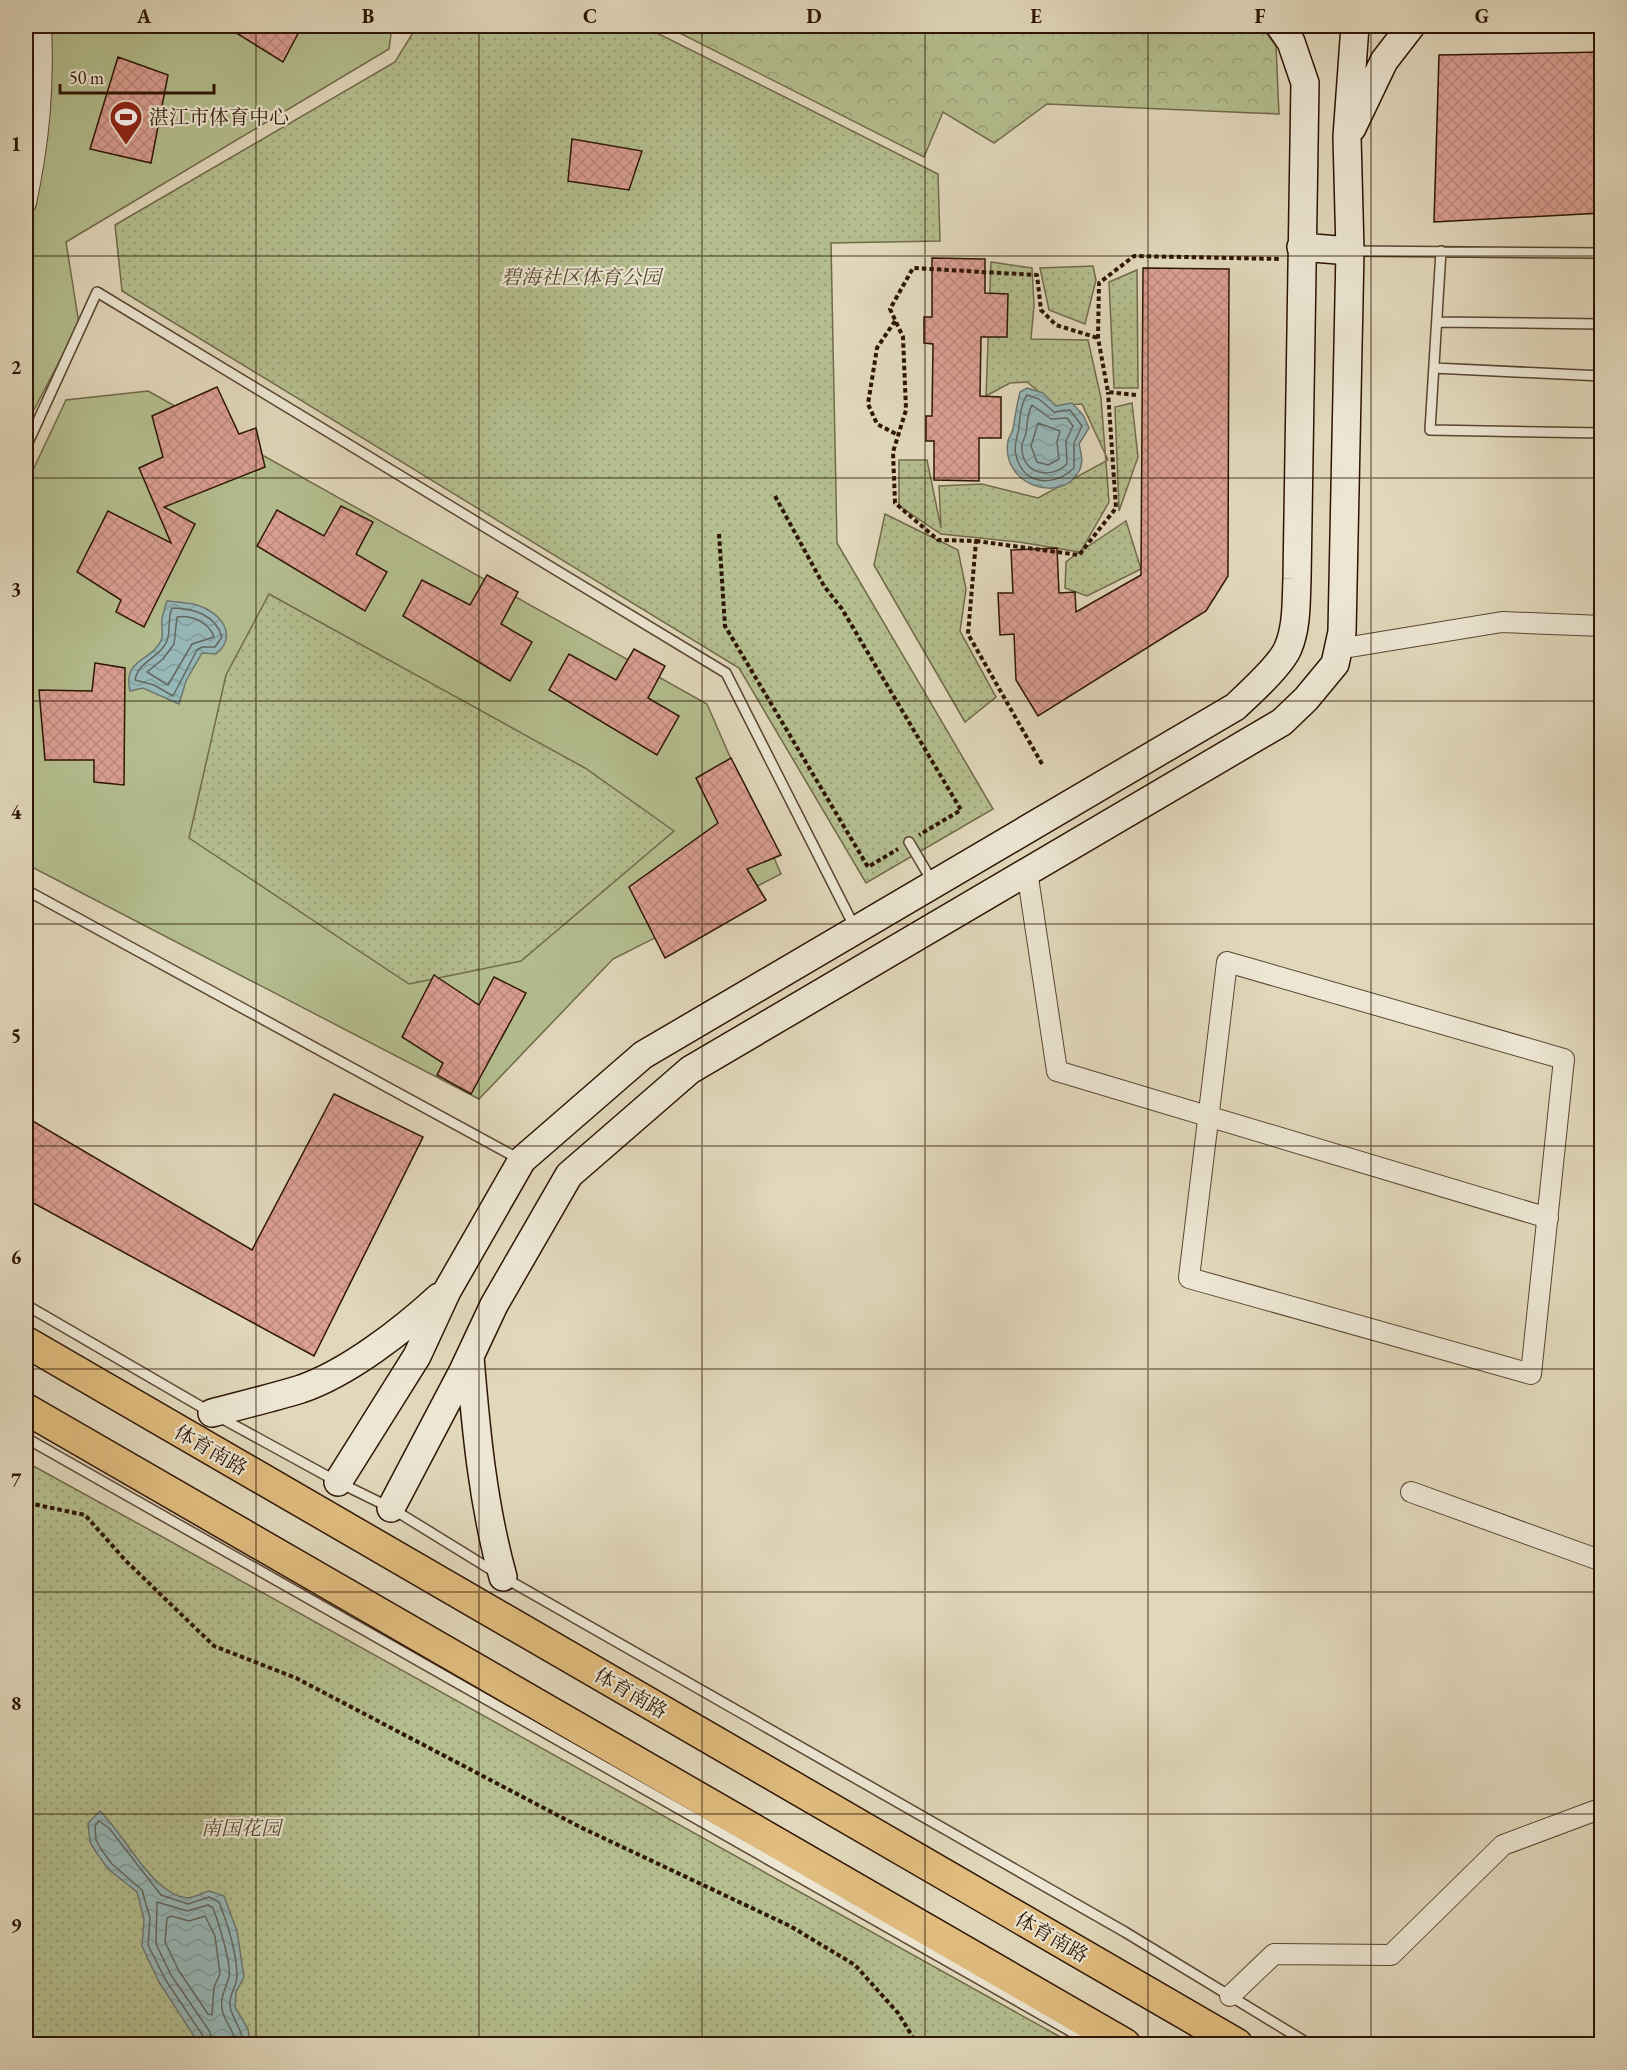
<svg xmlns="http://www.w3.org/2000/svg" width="1627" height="2070" font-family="'EB Garamond','Noto Serif SC',serif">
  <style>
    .green { fill: #b4be8f; stroke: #716a4a; stroke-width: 1.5 }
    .forest { fill: url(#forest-crowns); stroke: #716a4a; stroke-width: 1.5 }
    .park { fill: url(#park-dots); stroke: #716a4a; stroke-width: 1.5 }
    .water { fill: url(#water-waves); stroke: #6d7771; stroke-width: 1.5 }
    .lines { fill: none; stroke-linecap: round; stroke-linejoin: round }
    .shore { stroke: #62665e; stroke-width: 1.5 }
    .building { fill: url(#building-cross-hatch); stroke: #2e1504; stroke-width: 1.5 }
    .lane-casing { stroke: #5b4632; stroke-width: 12 }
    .street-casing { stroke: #5b4632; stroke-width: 22 }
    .secondary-casing { stroke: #2e1504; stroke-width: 30 }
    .primary-casing { stroke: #2e1504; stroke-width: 33 }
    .path { stroke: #2e1504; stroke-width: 4; stroke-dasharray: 4.5 3; stroke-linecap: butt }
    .lane { stroke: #ece6d3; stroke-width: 9 }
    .street { stroke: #ece6d3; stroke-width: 20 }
    .secondary { stroke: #ece6d3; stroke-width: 27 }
    .primary { stroke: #e0bc7e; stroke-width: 30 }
    .grid { fill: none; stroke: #2e1504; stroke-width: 1.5; stroke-opacity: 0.55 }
    .labels { text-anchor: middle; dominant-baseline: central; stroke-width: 4.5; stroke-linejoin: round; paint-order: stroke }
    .poi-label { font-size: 20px; fill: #2e1504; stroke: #ece6d3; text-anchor: start }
    .park-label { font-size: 20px; font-style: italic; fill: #56482e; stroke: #ece6d3 }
    .street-label { font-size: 20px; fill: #2e1504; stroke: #ece6d3 }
    .neatline { fill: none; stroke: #2e1504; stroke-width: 2 }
    .grid-label { font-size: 20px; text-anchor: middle; font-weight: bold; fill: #2e1504 }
  </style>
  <defs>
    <pattern id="forest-crowns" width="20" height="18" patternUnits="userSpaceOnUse" patternTransform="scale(1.5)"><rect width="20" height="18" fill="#b4be8f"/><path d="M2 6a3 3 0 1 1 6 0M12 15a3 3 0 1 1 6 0" fill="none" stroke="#9ba27a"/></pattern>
    <pattern id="park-dots" width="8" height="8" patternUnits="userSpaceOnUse" patternTransform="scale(1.5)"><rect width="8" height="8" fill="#b4be8f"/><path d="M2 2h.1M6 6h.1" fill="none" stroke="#9ba27a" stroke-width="1.8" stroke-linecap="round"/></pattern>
    <pattern id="water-waves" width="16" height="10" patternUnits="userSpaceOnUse" patternTransform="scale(1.5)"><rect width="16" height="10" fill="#97b8b9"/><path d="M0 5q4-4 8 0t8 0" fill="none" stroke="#829d9d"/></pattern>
    <pattern id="building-cross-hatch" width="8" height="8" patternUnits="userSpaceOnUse" patternTransform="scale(1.5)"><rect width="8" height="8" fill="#db9f93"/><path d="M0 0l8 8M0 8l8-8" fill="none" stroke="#bc887d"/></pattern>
  </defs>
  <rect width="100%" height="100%" fill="#e1d8bb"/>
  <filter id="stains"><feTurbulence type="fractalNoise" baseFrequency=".00333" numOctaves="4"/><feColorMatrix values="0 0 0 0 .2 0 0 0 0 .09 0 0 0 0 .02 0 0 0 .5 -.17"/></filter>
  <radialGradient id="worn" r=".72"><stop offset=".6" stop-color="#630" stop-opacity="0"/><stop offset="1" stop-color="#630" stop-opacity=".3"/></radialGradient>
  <path class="green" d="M26 26H392L389 49 66 242 79 324 26 425Z
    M148 391 707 704 781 874 613 959 479 1099 26 864V485L66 400Z"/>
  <path class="forest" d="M666 26H1261L1276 46 1279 114 1047 104 994 143 943 112 924 157Z"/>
  <path class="park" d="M417 26H643L938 174 940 241 831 243 837 543 993 809 866 883 739 668 122 291 115 225 395 62Z
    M991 262 1032 268 1034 305 1031 339 1088 340 1101 398 1109 502 1081 551 1126 521 1141 569 1087 596 1065 588 1066 562 1079 552 1019 542 941 534 899 506V460H927L941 528 939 486 982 484 1038 498 1108 460 1082 404 1056 406 1027 382 1010 383 986 396Z
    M1093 266 1096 280 1085 324 1049 310 1040 268Z
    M1137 270 1138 388H1114L1109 282Z
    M1132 403 1138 457 1119 511 1115 407Z
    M885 514 958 550 966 589 960 631 996 697 965 722 874 565Z
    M269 594 585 768 674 831 521 961 409 984 189 838 226 675Z
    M26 1462 159 1535 1073 2044H26Z"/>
  <path class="water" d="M1027 388 1043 393 1056 406 1072 403 1083 415 1089 428 1079 444C1081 453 1084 463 1079 471 1062 505 1000 485 1008 441 1009 437 1012 433 1013 429 1015 416 1017 404 1020 392Z
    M167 601C177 602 188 602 197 605 220 612 239 635 216 654L202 653 186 681 179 704 143 688 130 691C122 657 154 662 162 638 163 632 161 625 162 619 163 613 165 607 167 601Z
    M100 1811C125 1835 152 1894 187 1898 193 1898 203 1893 209 1891L224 1896 237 1931 244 1977 236 1992 235 2007 248 2029 250 2044H199L159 1982 142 1946 144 1919 137 1892 108 1869 96 1852 90 1842 88 1823Z"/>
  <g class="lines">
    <path class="shore" d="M1027 395 1039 399 1054 412 1070 410 1082 426 1074 443V468C1053 488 1023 485 1016 455 1013 444 1018 437 1019 427 1020 416 1021 404 1027 395Z
      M1032 405 1051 419 1067 418 1073 426 1066 441 1067 464C1049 481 1020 473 1022 445 1022 441 1026 437 1026 432 1028 422 1027 413 1032 405Z
      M1038 423 1060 431 1057 442 1059 459 1048 465 1037 462 1031 446Z
      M172 608C193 608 216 615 222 637L215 647H202L197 650 173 696 154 685 135 680C138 661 160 658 167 641 171 631 167 619 172 608Z
      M177 617C191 615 209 622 214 637L192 644 168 685 147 672 163 659 174 644Z
      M171 1916 189 1921 205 1916 215 1936 220 1974 214 1987 212 2015 208 2014 179 1971 165 1942 167 1918Z
      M205 2044 203 2036 165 1979 148 1945 150 1918 142 1890 112 1864 101 1849 96 1840 95 1826 99 1821 109 1828 161 1895 188 1904 209 1897 219 1902C228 1925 236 1949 237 1974 238 1984 229 1994 230 2005 230 2015 242 2029 244 2044
      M212 2044 210 2032 171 1975 156 1944 157 1902 187 1911 208 1905 213 1908C218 1921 232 1965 229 1977 226 1988 220 1997 222 2009 224 2022 235 2031 236 2044"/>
  </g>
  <path class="building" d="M225 26H302L283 62Z
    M1602 52V213L1434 222 1439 55Z
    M118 57 168 75 151 163 90 149Z
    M572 139 642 151 629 190 568 181Z
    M932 258 985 259V293L1008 294 1007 337H981L980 396 1001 397V438H979V481L934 480V441H926V416H932L933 344 924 343V317H932Z
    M1143 268 1229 269 1228 576 1206 611 1038 716 1016 680 1014 634 1000 635 998 593H1013L1011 550 1057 548 1059 593 1075 592 1076 612 1141 575Z
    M217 387 239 434 256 428 265 467 164 507 195 524 144 627 116 612 121 600 77 572 108 511 171 543 139 468 163 457 152 416Z
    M341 506 373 522 356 554 387 572 365 611 257 546 277 510 324 536Z
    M487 575 518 592 501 624 532 642 510 681 403 616 422 580 470 605Z
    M634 649 665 666 648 698 679 716 657 755 549 690 569 654 616 680Z
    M95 663 125 668 124 785 94 782V760H45L39 690 92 691Z
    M731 758 781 855 747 869 766 900 665 958 629 887 718 823 696 778Z
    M434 975 479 1005 494 977 526 993 471 1094 437 1075 443 1063 402 1037Z
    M334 1094 423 1137 314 1356 26 1199V1117L252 1250Z"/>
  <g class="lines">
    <g class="lane-casing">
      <path id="lane" d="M1352 251 1602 253
        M1441 251 1430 430 1602 433
        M1437 322 1602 324
        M1434 368 1602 376
        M26 447 97 292 726 673 855 928
        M909 842 932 881
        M26 890 519 1159
        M26 1305 212 1413 338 1482 391 1508 503 1577 1125 1932 1309 2044
        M26 1438 1093 2044"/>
    </g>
    <g class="street-casing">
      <path id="street" d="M26 203C39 142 44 88 41 26
        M1338 649 1502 622 1602 626
        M1027 871 1057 1071 1548 1218
        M1227 962 1564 1059 1531 1374 1189 1278Z
        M1411 1492 1602 1561
        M1230 1996 1274 1954 1391 1955 1503 1845 1602 1808"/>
    </g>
    <g class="secondary-casing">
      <path id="secondary" d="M1352 128 1384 61 1411 26
        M1301 247 1350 251
        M470 1357C476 1431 483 1505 503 1577
        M212 1413C242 1405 272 1398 301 1389 348 1373 403 1330 439 1297
        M338 1482 417 1356 447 1291 522 1160 643 1055 1235 707C1249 694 1281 665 1288 648 1297 627 1296 602 1297 579L1305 83 1291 42 1280 26
        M391 1508 463 1371 494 1305 569 1175 690 1070 1282 722 1306 699 1335 664 1342 632 1350 251 1347 137 1355 26"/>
    </g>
    <g class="primary-casing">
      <path id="primary" d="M26 1342 1237 2044
        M26 1409 1125 2044"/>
    </g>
    <path class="path" d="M895 321 877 348 868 404 877 424 898 435
      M1136 395 1108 392 1098 338 1099 283 1134 256 1281 259
      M775 496 824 586 842 609 961 810 919 835
      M719 534 725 626 868 867 898 849
      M976 541 1079 555 1116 508 1108 392
      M1042 764 968 634 976 541 938 540 895 503 893 452 906 410 903 337 890 309 913 268 1037 275 1041 310 1056 325 1098 338
      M28 1503 85 1515 126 1561 214 1646 296 1678 580 1827 790 1926 855 1965 898 2013 917 2044"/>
    <use href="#lane" class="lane"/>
    <use href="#street" class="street"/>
    <use href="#secondary" class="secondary"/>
    <use href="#primary" class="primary"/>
  </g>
  <path class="grid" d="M256 26V2044M479 26V2044M702 26V2044M925 26V2044M1148 26V2044M1371 26V2044M26 256H1602M26 478H1602M26 701H1602M26 924H1602M26 1146H1602M26 1369H1602M26 1592H1602M26 1814H1602"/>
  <defs>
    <g id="stadium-pin" transform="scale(1.725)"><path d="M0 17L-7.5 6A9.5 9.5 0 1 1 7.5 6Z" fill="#8f2418" stroke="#ece6d3"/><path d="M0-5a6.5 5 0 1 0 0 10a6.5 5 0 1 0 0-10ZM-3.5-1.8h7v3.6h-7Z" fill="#fff"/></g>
  </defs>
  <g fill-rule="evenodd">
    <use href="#stadium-pin" x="126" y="117"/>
  </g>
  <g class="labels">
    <g class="poi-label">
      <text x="149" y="117">湛江市体育中心</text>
    </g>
    <g class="park-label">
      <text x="581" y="277">碧海社区体育公园</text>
      <text x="241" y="1828">南国花园</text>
    </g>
    <g class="street-label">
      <text transform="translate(211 1450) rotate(30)">体育南路</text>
      <text transform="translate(631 1693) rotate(30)">体育南路</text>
      <text transform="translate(1052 1937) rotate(30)">体育南路</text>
    </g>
  </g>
  <rect width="1627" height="2070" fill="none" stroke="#e1d8bb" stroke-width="66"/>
  <path d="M60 84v9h154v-9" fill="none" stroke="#2e1504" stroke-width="3"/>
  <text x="69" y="84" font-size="18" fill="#2e1504" stroke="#ece6d3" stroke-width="4.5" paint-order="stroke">50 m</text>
  <rect x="33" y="33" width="1561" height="2004" class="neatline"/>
  <g class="grid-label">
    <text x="144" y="23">A</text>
    <text x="368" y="23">B</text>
    <text x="590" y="23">C</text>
    <text x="814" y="23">D</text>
    <text x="1036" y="23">E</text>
    <text x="1260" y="23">F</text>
    <text x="1482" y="23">G</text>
    <text x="16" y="151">1</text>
    <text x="16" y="374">2</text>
    <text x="16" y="596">3</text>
    <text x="16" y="819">4</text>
    <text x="16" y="1042">5</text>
    <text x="16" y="1264">6</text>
    <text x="16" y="1487">7</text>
    <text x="16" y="1710">8</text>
    <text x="16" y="1932">9</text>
  </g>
  <rect width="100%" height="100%" filter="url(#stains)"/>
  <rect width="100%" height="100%" fill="url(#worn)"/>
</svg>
